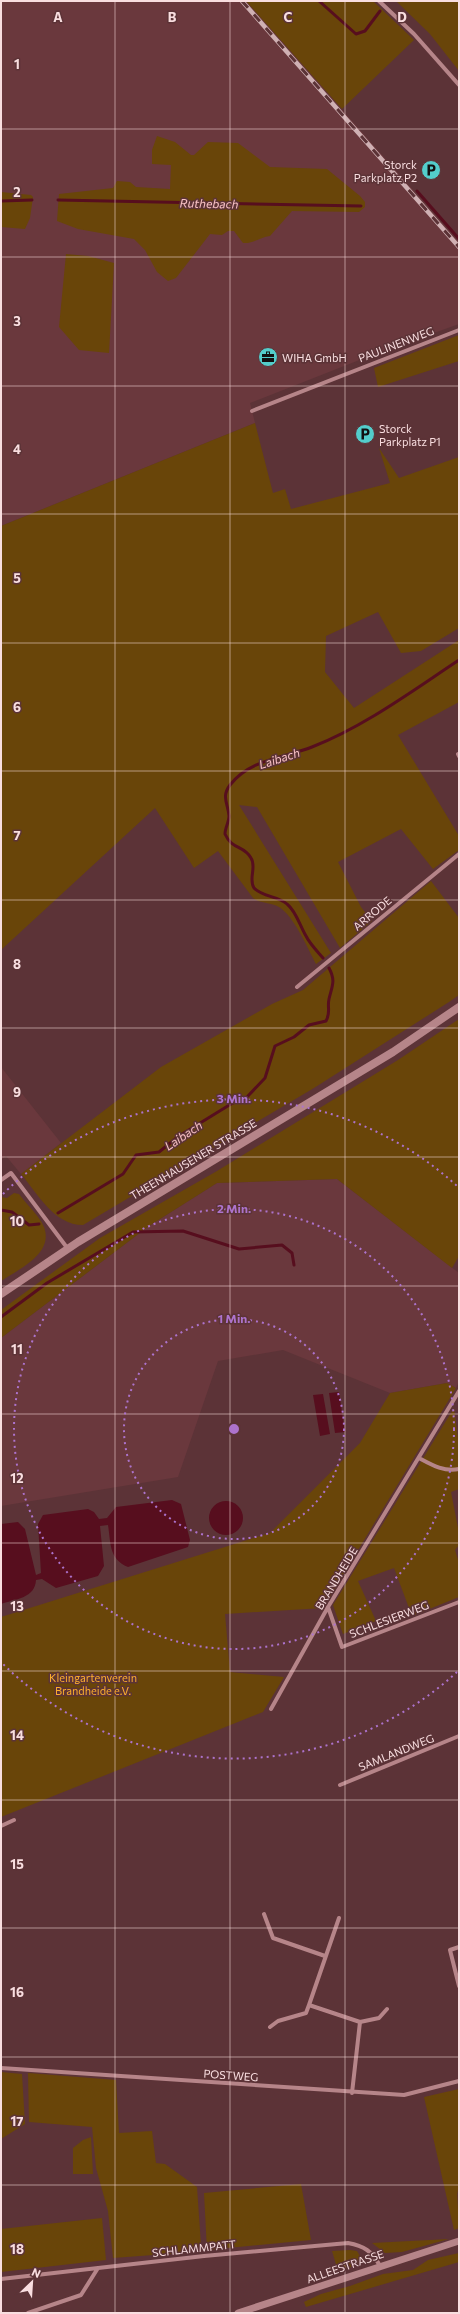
<svg xmlns="http://www.w3.org/2000/svg" width="460" height="2314" font-family="Commissioner,sans-serif">
  <style>
    .built { fill: #6a383d }
    .green { fill: #694509 }
    .water { fill: #570e1e }
    .lines { fill: none; stroke-linecap: round; stroke-linejoin: round }
    .stream { stroke: #570e1e; stroke-width: 3 }
    .minor { stroke: #b68589; stroke-width: 4 }
    .tertiary { stroke: #b68589; stroke-width: 7 }
    .secondary { stroke: #b68589; stroke-width: 8 }
    .rail-casing { stroke: #cfb0b3; stroke-width: 4.5 }
    .rail { stroke: #5c3337; stroke-width: 3; stroke-dasharray: 9; stroke-linecap: butt }
    .grid { fill: none; stroke: #f9dee0; stroke-width: 1; stroke-opacity: 0.55 }
    .ring { fill: none; stroke: #ad73cc; stroke-width: 2; stroke-dasharray: 2 4 }
    .labels { text-anchor: middle; dominant-baseline: central; stroke-width: 3; stroke-linejoin: round; paint-order: stroke }
    .poi-label { font-size: 11px; fill: #f9dee0; stroke: #5c3337; text-anchor: start }
    .street-label { font-size: 11px; fill: #f9dee0; stroke: #5c3337 }
    .park-label { font-size: 11px; fill: #fdaf2c; stroke: #5c3337 }
    .water-label { font-size: 12px; font-style: italic; fill: #f9c2c5; stroke: #5c3337 }
    .grid-label { font-size: 13px; text-anchor: middle; font-weight: bold; fill: #f9dee0; stroke: #5c3337; stroke-width: 3; stroke-linejoin: round; paint-order: stroke }
    .centre { fill: #ad73cc; stroke: #5c3337; stroke-width: 2 }
    .ring-label { font-size: 12px; text-anchor: middle; font-weight: bold; fill: #ad73cc; stroke: #5c3337; stroke-width: 3; stroke-linejoin: round; paint-order: stroke }
  </style>
  <rect width="100%" height="100%" fill="#5c3337"/>
  <path class="built" d="M1 1H246L459 242V324L367 357 250 403 255 423 1 526Z
    M1 1067 61 1143 21 1174 6 1156 1 1160Z
    M337 1179 459 1273V1381L456 1388 447 1383 390 1393 283 1350 218 1361 178 1477 1 1506V1338L149 1226 217 1183Z"/>
  <path class="green" d="M246 1H373L414 40 342 109Z
    M396 1H459V71L430 34Z
    M157 136 175 142 191 155H194L208 142 238 143 270 167 327 169 360 196 365 202V207L359 212 292 211 270 236C260 237 253 244 243 243L234 231H228L222 235 210 234 176 278 168 281 157 272 145 250 134 239 78 229 57 221 59 194 113 188 117 181 130 182 136 187 170 189 171 165 152 164V150Z
    M1 192 31 195 33 197 30 218 25 229 1 227Z
    M66 254 88 256 114 263 109 353 79 350 59 327Z
    M459 335V361L378 387 374 368Z
    M255 423 273 493 285 489 291 509 390 483 379 448 399 478 459 457V628L421 651 401 653 378 612 326 636 325 672 354 708 459 640V702L398 735 459 836V850L433 869 401 829 338 862 361 907 372 921 340 948 257 807 239 805 331 953 316 964C308 949 294 916 279 907 271 902 261 904 253 898L218 851 194 868 155 808 1 950V526Z
    M431 881 459 918V995L449 1002 314 1088 83 1225C54 1225 38 1194 21 1174L161 1067 272 1004 303 990Z
    M459 1019V1256L452 1268 337 1179 217 1183 149 1226 1 1338V1310L100 1238 217 1171 398 1060Z
    M14 1193 19 1194C26 1204 39 1215 44 1227 54 1254 19 1269 1 1281V1197L7 1198Z
    M447 1383 456 1388 323 1608 225 1614 230 1672 284 1677 263 1712 1 1817V1617L270 1533 360 1443 390 1393Z
    M454 1408 459 1447V1489L451 1492 459 1533V1545L455 1550 459 1563V1597L412 1616 394 1568 358 1581 376 1621 343 1634 333 1605Z
    M1 2072 22 2074 25 2124 1 2139Z
    M28 2073 116 2080 119 2133 152 2131 156 2163 165 2164 197 2187 201 2245 194 2252 113 2258 108 2211 96 2168 92 2127 29 2122Z
    M459 2089V2199L457 2190 459 2228 454 2230 424 2097Z
    M91 2137 93 2174H73V2148L83 2140Z
    M301 2184 311 2240 207 2250 204 2193Z
    M102 2218 106 2260 1 2272V2229Z
    M449 2239 402 2252 385 2253 372 2243Z
    M350 2250 357 2251 361 2258 358 2265 338 2271 332 2251Z
    M459 2253V2262L306 2307 304 2302 321 2294 350 2286 383 2274 413 2270 428 2260Z"/>
  <path class="water" d="M339 1392 345 1432 335 1433 329 1393Z
    M323 1394 330 1434 320 1436 313 1395Z
    M172 1500 181 1504 190 1540 188 1547 128 1567C109 1559 111 1544 108 1525L100 1526 104 1566 98 1576 56 1588 42 1579 36 1580C35 1598 16 1599 1 1604V1524L18 1522 25 1529 36 1575 41 1573 38 1524 43 1515 88 1509 94 1512 99 1519 107 1518 116 1507Z
    M209 1518a17 17 0 1 1 34 0a17 17 0 1 1-34 0Z"/>
  <g class="lines">
    <path class="stream" d="M319 1 356 34 365 31 380 11
      M417 191 459 239
      M58 200 361 206
      M1 201 32 200
      M323 958C317 951 310 944 306 936 300 926 296 911 287 904 278 896 262 897 254 888 248 879 257 867 251 858 244 845 232 850 225 834 225 828 229 822 229 816 228 803 221 797 230 785 250 759 284 758 312 747 365 726 412 691 459 660
      M1 1210 12 1212 29 1225 39 1224
      M58 1213 123 1174 136 1155 159 1152 179 1136 231 1104 247 1097 265 1078 275 1046 294 1037 309 1025 326 1021C331 1012 327 1008 329 999 332 986 336 981 329 968
      M1 1317 47 1283 133 1232 183 1231 239 1249 282 1245 292 1253 294 1265"/>
    <path class="minor" d="M379 1 414 34 459 85
      M252 411 459 330
      M458 754 459 756
      M297 987 459 854
      M1 1180 11 1173 68 1249
      M419 1458C432 1465 444 1472 459 1469
      M328 1607 342 1647 459 1602
      M271 1709 328 1607 459 1391
      M340 1785 459 1736
      M1 1826 14 1820
      M264 1914 273 1938 325 1956
      M339 1918 309 2005 360 2022 352 2093
      M459 1947 450 1950 459 1986
      M360 2022 379 2018 387 2009
      M270 2027 278 2021 306 2013 309 2005
      M1 2068 404 2095 459 2081
      M1 2279 204 2256 348 2243C364 2246 372 2251 380 2266
      M28 2313 81 2295 98 2268"/>
    <path class="tertiary" d="M238 2313 459 2241"/>
    <path class="secondary" d="M1 1294 78 1242 393 1052 459 1007"/>
    <g class="rail-casing">
      <path id="rail" d="M242 1 459 247"/>
    </g>
    <use href="#rail" class="rail"/>
  </g>
  <path class="grid" d="M115 1V2313M230 1V2313M345 1V2313M1 129H459M1 257H459M1 386H459M1 514H459M1 643H459M1 771H459M1 900H459M1 1028H459M1 1157H459M1 1286H459M1 1414H459M1 1543H459M1 1671H459M1 1800H459M1 1928H459M1 2057H459M1 2185H459"/>
  <g class="ring">
    <circle cx="234" cy="1429" r="110"/>
    <circle cx="234" cy="1429" r="220"/>
    <path d="M457 1672A330 330 0 0 1 3 1664M3 1194A330 330 0 0 1 457 1186"/>
  </g>
  <defs>
    <g id="parking-disc" transform="scale(1)"><circle r="9.5" fill="#53cdcb" stroke="#5c3337"/><path d="M-3.5-5.5H1a3.5 3.5 0 0 1 0 7H-1V5.5H-3.5ZM-1-3.4V-.6H.8a1.4 1.4 0 0 0 0-2.8Z" fill="#111"/></g>
    <g id="office-disc" transform="scale(1)"><circle r="9.5" fill="#53cdcb" stroke="#5c3337"/><path d="M-6-3h4V-5.5h4V-3h4V5H-6ZM-1-4.5V-3h2v-1.5ZM-6 0V1H6V0Z" fill="#111"/></g>
  </defs>
  <g fill-rule="evenodd">
    <use href="#parking-disc" x="431" y="170"/>
    <use href="#office-disc" x="268" y="357"/>
    <use href="#parking-disc" x="365" y="434"/>
  </g>
  <g class="labels">
    <g class="poi-label">
      <text x="417" y="164" text-anchor="end">Storck<tspan x="417" dy="13">Parkplatz P2</tspan></text>
      <text x="282" y="357">WIHA GmbH</text>
      <text x="379" y="428">Storck<tspan x="379" dy="13">Parkplatz P1</tspan></text>
    </g>
    <g class="street-label">
      <text transform="translate(396 344) rotate(-21)">PAULINENWEG</text>
      <text transform="translate(372 913) rotate(-40)">ARRODE</text>
      <text transform="translate(193 1159) rotate(-31)">THEENHAUSENER STRASSE</text>
      <text transform="translate(336 1578) rotate(-59)">BRANDHEIDE</text>
      <text transform="translate(389 1619) rotate(-21)">SCHLESIERWEG</text>
      <text transform="translate(396 1752) rotate(-22)">SAMLANDWEG</text>
      <text transform="translate(231 2075) rotate(4)">POSTWEG</text>
      <text transform="translate(194 2248) rotate(-6)">SCHLAMMPATT</text>
      <text transform="translate(345 2266) rotate(-19)">ALLEESTRASSE</text>
    </g>
    <g class="park-label">
      <text x="93" y="1677">Kleingartenverein<tspan x="93" dy="13">Brandheide e.V.</tspan></text>
    </g>
    <g class="water-label">
      <text transform="translate(209 203) rotate(1)">Ruthebach</text>
      <text transform="translate(279 758) rotate(-18)">Laibach</text>
      <text transform="translate(183 1135) rotate(-34)">Laibach</text>
    </g>
  </g>
  <g class="grid-label">
    <text x="58" y="22">A</text>
    <text x="172" y="22">B</text>
    <text x="288" y="22">C</text>
    <text x="402" y="22">D</text>
    <text x="17" y="69">1</text>
    <text x="17" y="197">2</text>
    <text x="17" y="326">3</text>
    <text x="17" y="454">4</text>
    <text x="17" y="583">5</text>
    <text x="17" y="712">6</text>
    <text x="17" y="840">7</text>
    <text x="17" y="969">8</text>
    <text x="17" y="1097">9</text>
    <text x="17" y="1226">10</text>
    <text x="17" y="1354">11</text>
    <text x="17" y="1483">12</text>
    <text x="17" y="1611">13</text>
    <text x="17" y="1740">14</text>
    <text x="17" y="1869">15</text>
    <text x="17" y="1997">16</text>
    <text x="17" y="2126">17</text>
    <text x="17" y="2254">18</text>
  </g>
  <circle cx="234" cy="1429" r="6" class="centre"/>
  <g class="ring-label">
    <text x="234" y="1103">3 Min.</text>
    <text x="234" y="1213">2 Min.</text>
    <text x="234" y="1323">1 Min.</text>
  </g>
  <rect width="460" height="2314" fill="none" stroke="#f9dee0" stroke-width="4"/>
  <g transform="translate(32 2282) rotate(25)" stroke="#5c3337" stroke-width="3" paint-order="stroke">
  <path d="M0-3L7 15L0 10L-7 15Z" fill="#f9dee0"/>
  <text y="-6" font-size="11" font-weight="bold" text-anchor="middle" fill="#f9dee0">N</text>
  </g>
</svg>
